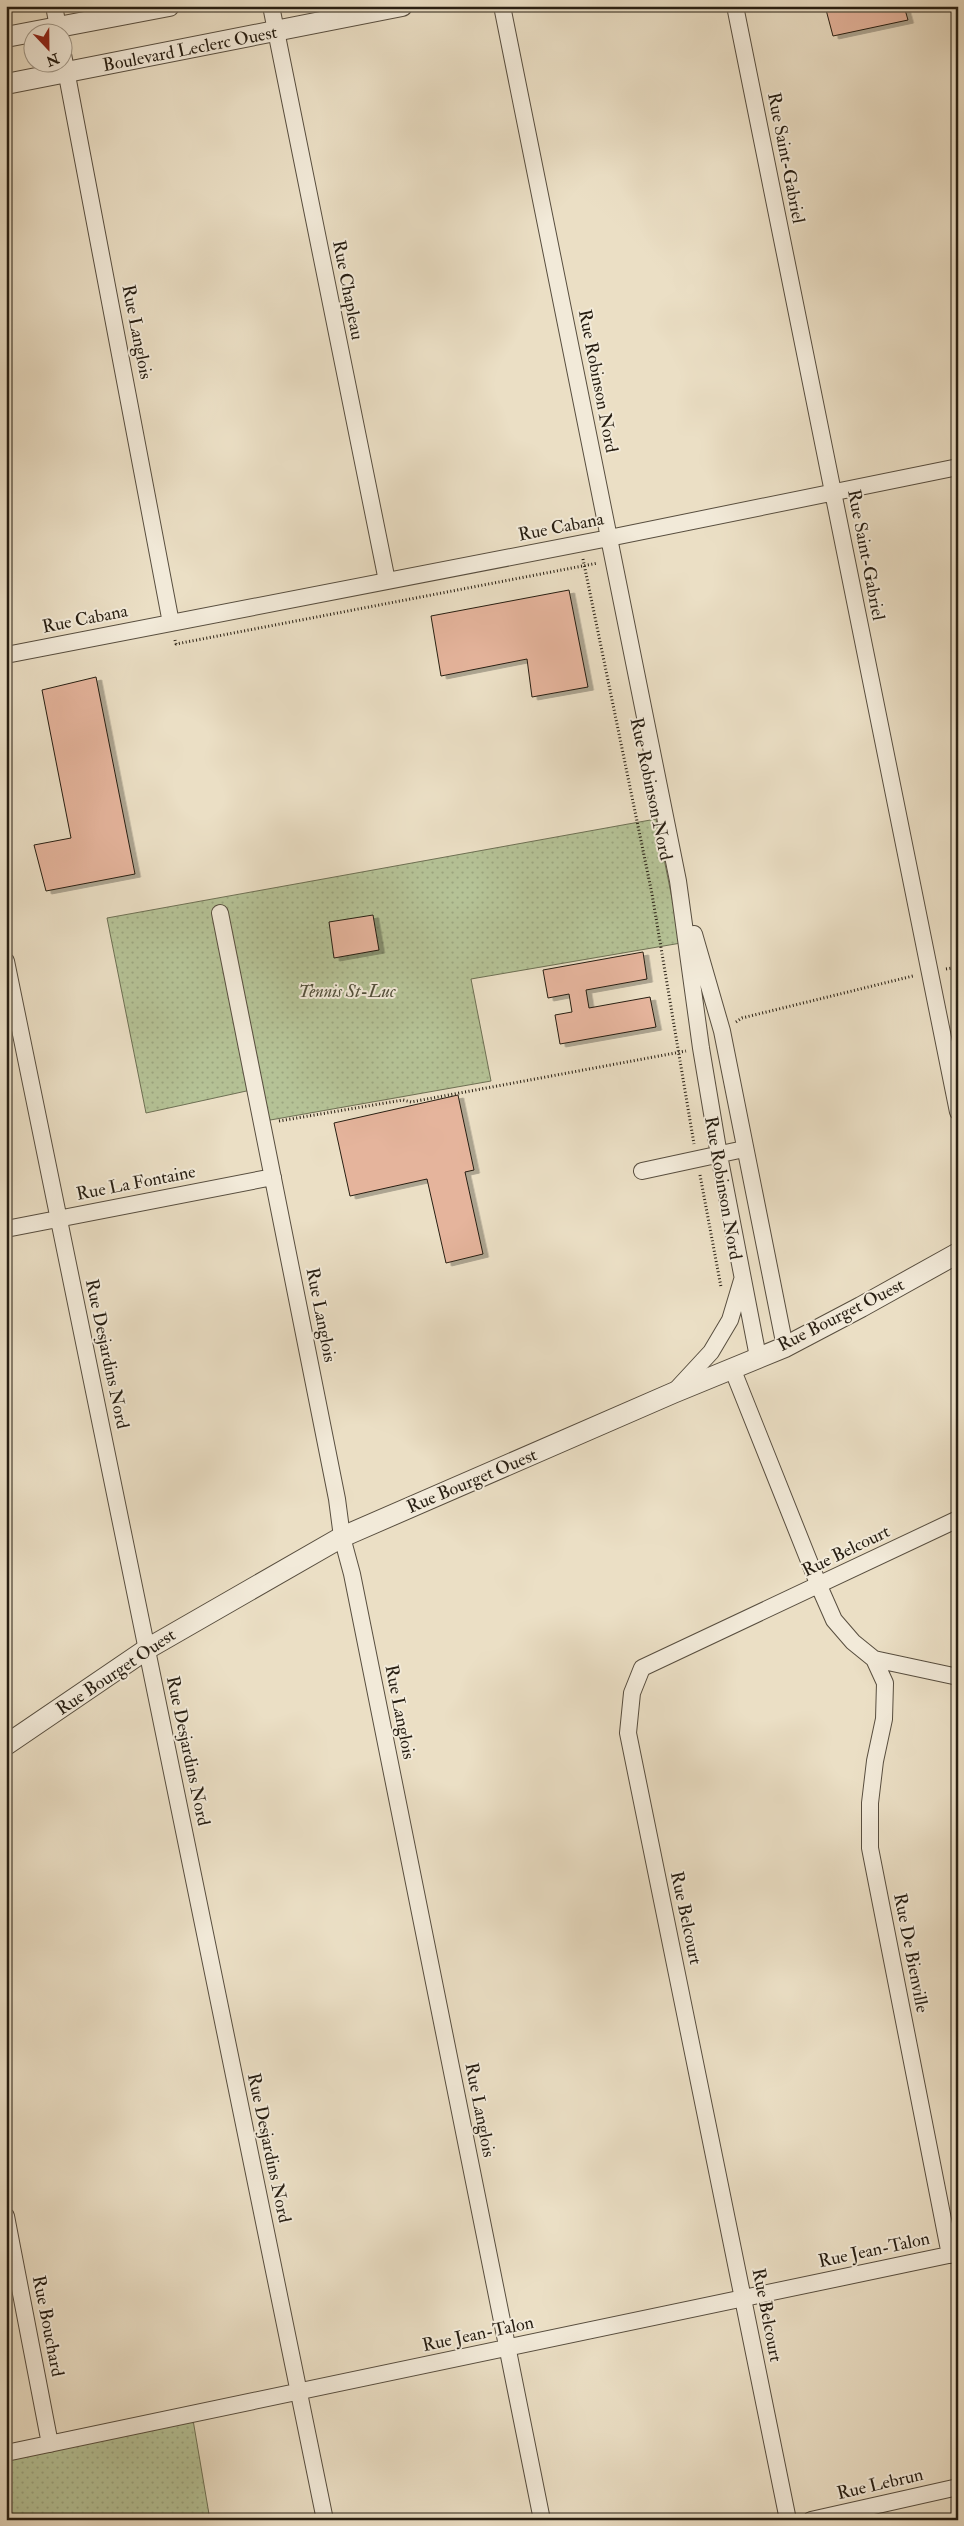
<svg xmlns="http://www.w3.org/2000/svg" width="964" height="2526" font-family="'IM FELL Double Pica',serif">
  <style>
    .park { fill: url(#park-dots); stroke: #6e7054 }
    .building { fill: #e5b49c; stroke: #271e12; filter: url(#shadow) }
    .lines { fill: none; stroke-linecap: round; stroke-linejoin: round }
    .minor-casing { stroke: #584e3f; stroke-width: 18 }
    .tertiary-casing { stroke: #584e3f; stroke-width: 22 }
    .path { stroke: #271e12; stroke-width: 3; stroke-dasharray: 1 2.5; stroke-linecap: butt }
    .minor { stroke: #f2ead9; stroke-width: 16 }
    .tertiary { stroke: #f2ead9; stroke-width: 20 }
    .labels { text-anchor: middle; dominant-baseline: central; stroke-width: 4; stroke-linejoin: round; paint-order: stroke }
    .street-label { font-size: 18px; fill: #271e12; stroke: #f2ead9 }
    .park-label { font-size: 18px; font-style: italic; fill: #524f3a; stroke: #f2ead9 }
  </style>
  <defs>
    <pattern id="park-dots" width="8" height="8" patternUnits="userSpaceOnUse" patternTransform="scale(1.25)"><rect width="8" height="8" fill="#b5c296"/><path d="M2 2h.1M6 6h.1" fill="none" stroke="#9ca680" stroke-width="1.8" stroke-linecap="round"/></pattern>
    <filter id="shadow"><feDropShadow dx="5.5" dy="3" stdDeviation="0" flood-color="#0004"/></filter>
  </defs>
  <rect width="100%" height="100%" fill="#ebdfc5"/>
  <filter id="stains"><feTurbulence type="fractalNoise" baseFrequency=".004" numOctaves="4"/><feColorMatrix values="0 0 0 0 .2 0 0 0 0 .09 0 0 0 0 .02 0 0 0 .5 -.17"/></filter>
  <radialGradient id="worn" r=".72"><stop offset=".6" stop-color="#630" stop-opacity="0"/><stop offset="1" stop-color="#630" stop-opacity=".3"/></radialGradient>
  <path class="park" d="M656 819 681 943 471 979 491 1081 259 1122 251 1090 146 1113 107 918Z
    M192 2414 210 2520H6V2453Z"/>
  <path class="building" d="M825 6H904L908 20 833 36Z
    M569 590 588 687 532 697 527 659 441 676 431 616Z
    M96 677 135 874 46 891 34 845 71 838 42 690Z
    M373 915 379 950 334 958 329 922Z
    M643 952 647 979 586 990 589 1008 650 997 656 1027 560 1044 555 1015 572 1012 569 994 548 998 543 970Z
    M458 1095 474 1170 465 1172 483 1254 446 1263 427 1179 350 1196 334 1123Z"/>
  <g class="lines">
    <g class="minor-casing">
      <path id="minor" d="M54 6 59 32
        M271 6 387 581
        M502 6 678 881 701 1048 719 1155 758 1357
        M735 6 958 1112
        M62 49 171 623
        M6 655 609 538 958 467
        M220 913 337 1499 342 1537 352 1574 542 2520
        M694 934 722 1031 785 1347
        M6 961 325 2520
        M642 1171 744 1149
        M6 1229 273 1177
        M732 1368 819 1586 834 1620 853 1642 874 1659 958 1677
        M674 1392 711 1352 730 1320 742 1280
        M874 1659 885 1683 884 1719 875 1761 870 1803V1848L950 2255
        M6 2216 50 2444
        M6 2453 958 2253
        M788 2520 628 1733 632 1693 642 1668 958 1519
        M811 2520 958 2487"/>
    </g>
    <g class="tertiary-casing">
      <path id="tertiary" d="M6 37 169 6
        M6 84 402 6
        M6 1745 147 1649 342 1537 673 1393 785 1347 861 1307 958 1253"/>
    </g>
    <path class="path" d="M583 559 652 894 694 1144
      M175 640 176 644 598 563
      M946 969 958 967
      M736 1022 742 1018 913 976
      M279 1121 403 1100 411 1102 686 1051
      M700 1175 721 1287"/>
    <use href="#minor" class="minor"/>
    <use href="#tertiary" class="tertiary"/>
  </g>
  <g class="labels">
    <g class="street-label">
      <text transform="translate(190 49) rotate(-11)">Boulevard Leclerc Ouest</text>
      <text transform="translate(786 158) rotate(79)">Rue Saint-Gabriel</text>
      <text transform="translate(348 290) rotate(79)">Rue Chapleau</text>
      <text transform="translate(137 332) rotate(79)">Rue Langlois</text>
      <text transform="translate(598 381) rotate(79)">Rue Robinson Nord</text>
      <text transform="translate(561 527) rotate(-11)">Rue Cabana</text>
      <text transform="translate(866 555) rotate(79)">Rue Saint-Gabriel</text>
      <text transform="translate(85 619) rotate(-11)">Rue Cabana</text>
      <text transform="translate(651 789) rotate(78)">Rue Robinson Nord</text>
      <text transform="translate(136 1183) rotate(-11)">Rue La Fontaine</text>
      <text transform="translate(723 1188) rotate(80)">Rue Robinson Nord</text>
      <text transform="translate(321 1315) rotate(79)">Rue Langlois</text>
      <text transform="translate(841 1315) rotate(-27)">Rue Bourget Ouest</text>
      <text transform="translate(107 1354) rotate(78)">Rue Desjardins Nord</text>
      <text transform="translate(472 1481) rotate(-23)">Rue Bourget Ouest</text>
      <text transform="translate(846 1551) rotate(-26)">Rue Belcourt</text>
      <text transform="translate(116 1672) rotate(-34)">Rue Bourget Ouest</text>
      <text transform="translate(400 1712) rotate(79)">Rue Langlois</text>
      <text transform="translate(188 1751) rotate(78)">Rue Desjardins Nord</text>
      <text transform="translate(686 1918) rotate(78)">Rue Belcourt</text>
      <text transform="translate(911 1953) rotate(79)">Rue De Bienville</text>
      <text transform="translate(480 2110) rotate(79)">Rue Langlois</text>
      <text transform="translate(269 2148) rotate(78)">Rue Desjardins Nord</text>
      <text transform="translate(874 2250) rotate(-12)">Rue Jean-Talon</text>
      <text transform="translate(767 2315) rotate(79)">Rue Belcourt</text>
      <text transform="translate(48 2326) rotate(79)">Rue Bouchard</text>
      <text transform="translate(478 2334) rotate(-12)">Rue Jean-Talon</text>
      <text transform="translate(880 2484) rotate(-13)">Rue Lebrun</text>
    </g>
    <g class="park-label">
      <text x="347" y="991">Tennis St-Luc</text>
    </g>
  </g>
  <rect width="964" height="2526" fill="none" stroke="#ebdfc5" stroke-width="25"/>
  <rect x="8" y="8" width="949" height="2511" fill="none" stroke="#271e12" stroke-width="2.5"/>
  <rect x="12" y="12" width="939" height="2501" fill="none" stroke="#271e12"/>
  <g transform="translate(48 48) rotate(158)"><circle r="24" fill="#f2ead9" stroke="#a19889"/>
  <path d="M0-4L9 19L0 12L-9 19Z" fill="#8f2418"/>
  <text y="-8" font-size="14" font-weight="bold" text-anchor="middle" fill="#271e12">N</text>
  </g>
  <rect width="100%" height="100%" filter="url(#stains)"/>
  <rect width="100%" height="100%" fill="url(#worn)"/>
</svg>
